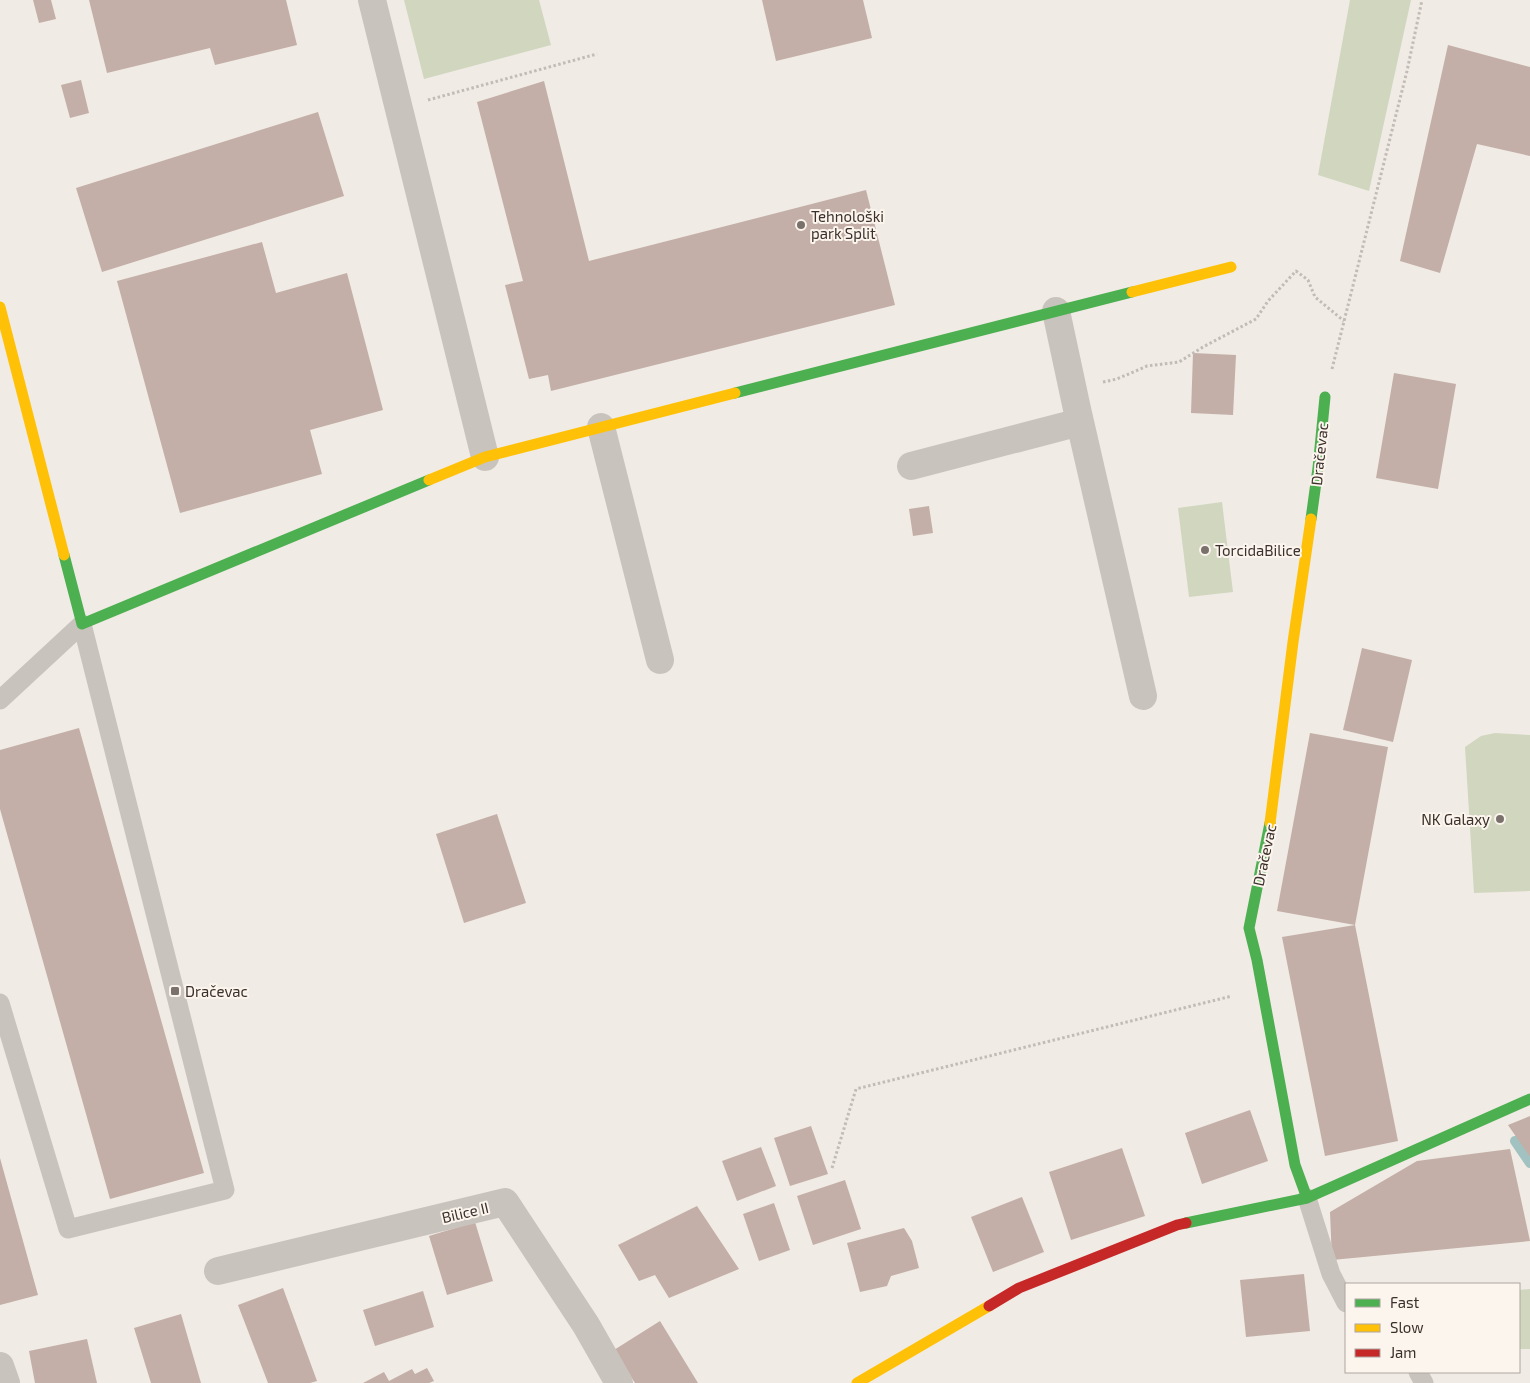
<svg xmlns="http://www.w3.org/2000/svg" width="1530" height="1383" font-family="'Exo 2',sans-serif">
  <style>
    .green { fill: #d1d6bf }
    .lines { fill: none; stroke-linecap: round; stroke-linejoin: round }
    .stream { stroke: #a1c2c1; stroke-width: 10 }
    .building { fill: #c3afa7 }
    .path { stroke: #c2bbb6; stroke-width: 3; stroke-dasharray: 2.5 2.5; stroke-linecap: butt }
    .lane { stroke: #c9c3be; stroke-width: 19 }
    .street { stroke: #c9c3be; stroke-width: 28 }
    .fast { stroke: #4caf50; stroke-width: 11 }
    .slow { stroke: #ffc107; stroke-width: 11 }
    .jam { stroke: #c62828; stroke-width: 11 }
    .poi-dot { fill: #7a716c; stroke: #fbf5ee; stroke-width: 2 }
    .labels { text-anchor: middle; dominant-baseline: central; stroke-width: 4; stroke-linejoin: round; paint-order: stroke }
    .poi-label { font-size: 15px; fill: #3b302b; stroke: #fbf5ee; text-anchor: start }
    .street-label { font-size: 15px; fill: #3b302b; stroke: #fbf5ee }
  </style>
  <rect width="100%" height="100%" fill="#f0ebe5"/>
  <path class="green" d="M404 0H539L551 45 424 79Z
    M1350 0H1411L1369 191 1318 175Z
    M1222 502 1233 592 1189 597 1178 508Z
    M1495 733 1530 735V891L1474 893 1465 747 1481 736Z
    M1530 1289V1349H1519V1290Z"/>
  <g class="lines">
    <path class="stream" d="M1515 1141 1530 1163"/>
  </g>
  <path class="building" d="M33 0H51L56 19 39 23Z
    M89 0H286L297 45 215 65 210 48 107 73Z
    M762 0H863L872 38 776 61Z
    M1448 45 1530 67V156L1477 144 1440 273 1400 261Z
    M81 80 89 113 70 118 61 85Z
    M544 81 589 261 866 190 895 305 551 391 548 375 529 379 505 285 523 281 477 102Z
    M318 112 344 196 102 272 76 188Z
    M262 242 276 293 347 273 383 410 310 430 322 474 180 513 117 281Z
    M1193 353 1236 355 1233 415 1191 413Z
    M1394 373 1456 384 1438 489 1376 478Z
    M929 506 933 533 913 536 909 509Z
    M1362 648 1412 660 1393 742 1343 730Z
    M79 728 204 1173 110 1199 0 809V750Z
    M1310 733 1388 747 1355 925 1277 911Z
    M497 814 526 903 464 923 436 834Z
    M1355 925 1398 1141 1325 1156 1282 937Z
    M1250 1110 1268 1161 1202 1184 1185 1133Z
    M1530 1116V1157L1508 1125Z
    M811 1126 828 1174 790 1186 774 1138Z
    M761 1147 776 1186 737 1201 722 1161Z
    M1122 1148 1145 1216 1071 1240 1049 1172Z
    M1510 1149 1530 1241 1332 1260 1330 1212 1417 1161Z
    M0 1158 38 1295 0 1305Z
    M845 1180 861 1229 813 1245 797 1196Z
    M1022 1197 1044 1252 993 1272 971 1217Z
    M774 1203 790 1250 759 1261 743 1214Z
    M697 1206 739 1269 669 1298 655 1275 639 1281 618 1245Z
    M475 1222 493 1281 447 1295 429 1236Z
    M904 1228 912 1241 919 1268 891 1276 887 1286 860 1292 847 1243Z
    M1304 1274 1310 1331 1246 1337 1240 1280Z
    M283 1288 317 1381 310 1383H268L238 1305Z
    M423 1291 434 1327 375 1346 363 1310Z
    M181 1314 201 1383H151L134 1328Z
    M660 1321 698 1383H635L614 1350Z
    M87 1339 97 1383H35L29 1351Z
    M427 1368 434 1381 429 1383H363L384 1372 389 1381 412 1369 415 1374Z"/>
  <g class="lines">
    <path class="path" d="M428 100 597 54
      M1332 369 1407 71 1422 0
      M1103 382 1117 379 1147 366 1179 362 1203 347 1256 319 1268 301 1296 271 1308 280 1315 297 1344 321
      M832 1168 856 1089 1232 996"/>
    <path class="lane" d="M0 700 82 624 225 1190 68 1229 0 1003
      M1307 1198 1331 1274 1346 1303
      M1418 1372 1424 1383"/>
    <path class="street" d="M372 0 485 457
      M1056 311 1077 409 1143 696
      M601 427 660 660
      M911 466 1080 422
      M218 1271 505 1202 586 1325 619 1383
      M0 1366 6 1383"/>
    <path class="fast" d="M735 393 1132 292
      M1311 519 1318 468 1325 397
      M64 555 82 624 429 480
      M1270 823 1249 928 1257 960 1295 1165 1307 1198
      M1186 1223 1307 1198 1530 1099"/>
    <path class="slow" d="M1132 292 1231 267
      M0 307 64 555
      M429 480 485 457 735 393
      M1270 823 1293 642 1311 519
      M857 1383 989 1306"/>
    <path class="jam" d="M989 1306 1019 1288 1177 1225 1186 1223"/>
  </g>
  <g class="poi-dot">
    <circle cx="801" cy="225" r="5"/>
    <circle cx="1205" cy="550" r="5"/>
    <circle cx="1500" cy="819" r="5"/>
    <rect x="170" y="986" width="10" height="10" rx="2.5"/>
  </g>
  <g class="labels">
    <g class="poi-label">
      <text x="811" y="216">Tehnološki<tspan x="811" dy="17">park Split</tspan></text>
      <text x="1215" y="550">TorcidaBilice</text>
      <text x="1490" y="819" text-anchor="end">NK Galaxy</text>
      <text x="185" y="991">Dračevac</text>
    </g>
    <g class="street-label">
      <text transform="translate(1319 454) rotate(-84)">Dračevac</text>
      <text transform="translate(1264 855) rotate(-78)">Dračevac</text>
      <text transform="translate(465 1212) rotate(-13)">Bilice II</text>
    </g>
  </g>
  <rect x="1345" y="1283" width="175" height="90" fill="#fbf5ee" stroke="#aea6a0"/>
  <rect x="1355" y="1299" width="25" height="8" fill="#4caf50" stroke="#aea6a0"/>
  <text x="1390" y="1308" font-size="15" fill="#3b302b">Fast</text>
  <rect x="1355" y="1324" width="25" height="8" fill="#ffc107" stroke="#aea6a0"/>
  <text x="1390" y="1333" font-size="15" fill="#3b302b">Slow</text>
  <rect x="1355" y="1349" width="25" height="8" fill="#c62828" stroke="#aea6a0"/>
  <text x="1390" y="1358" font-size="15" fill="#3b302b">Jam</text>
</svg>
